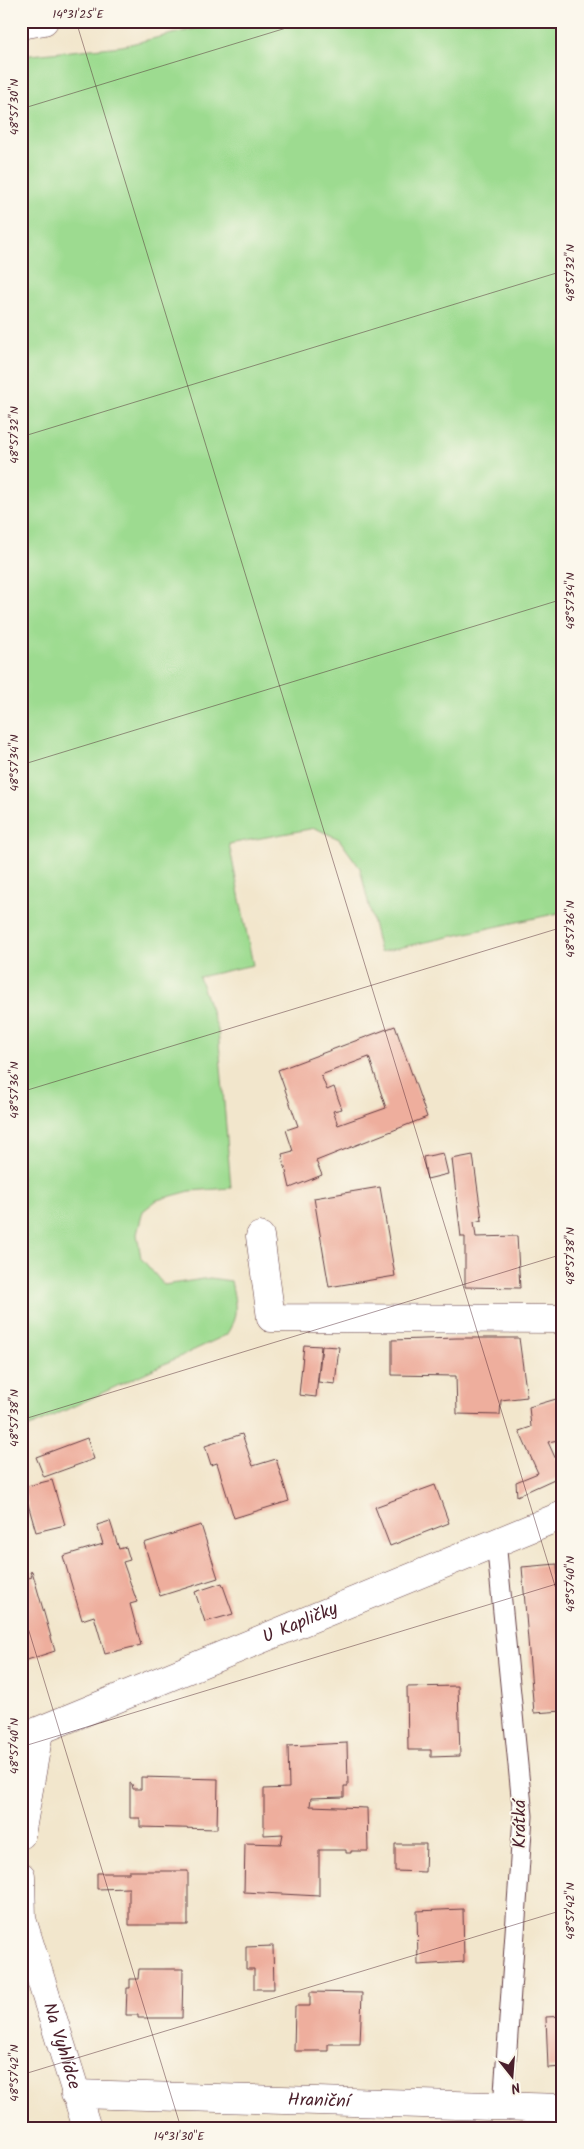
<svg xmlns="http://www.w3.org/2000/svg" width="584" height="2149" font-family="Kalam,sans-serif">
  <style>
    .green { fill: #9ddb90; stroke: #747d5e }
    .building { fill: #eeae9d; fill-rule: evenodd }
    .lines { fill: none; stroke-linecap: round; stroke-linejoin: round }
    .service-casing { stroke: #633d43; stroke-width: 21 }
    .minor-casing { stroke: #633d43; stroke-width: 29 }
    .secondary-casing { stroke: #633d43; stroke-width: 29 }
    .service { stroke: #fff; stroke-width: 19 }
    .minor { stroke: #fff; stroke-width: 28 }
    .secondary { stroke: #fff; stroke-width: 28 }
    .ticks { fill: none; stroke: #4a1f2b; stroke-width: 1; stroke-opacity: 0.45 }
    .labels { text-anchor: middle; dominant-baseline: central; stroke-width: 4; stroke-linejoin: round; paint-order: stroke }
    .street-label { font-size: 18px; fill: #4a1f2b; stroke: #fbf7ec }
    .neatline { fill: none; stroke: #4a1f2b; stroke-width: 2 }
    .ticks-label { font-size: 12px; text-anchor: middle; fill: #4a1f2b }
  </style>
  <rect width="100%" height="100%" fill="#fbf7ec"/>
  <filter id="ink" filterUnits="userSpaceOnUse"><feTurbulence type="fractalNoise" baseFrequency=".02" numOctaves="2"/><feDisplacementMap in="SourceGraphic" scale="10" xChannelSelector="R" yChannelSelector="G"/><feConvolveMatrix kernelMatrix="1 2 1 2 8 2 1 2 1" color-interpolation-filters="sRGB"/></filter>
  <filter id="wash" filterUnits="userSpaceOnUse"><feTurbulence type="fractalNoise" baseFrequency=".0096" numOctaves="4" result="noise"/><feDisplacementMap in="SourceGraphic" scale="20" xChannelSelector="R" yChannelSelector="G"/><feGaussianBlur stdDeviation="1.12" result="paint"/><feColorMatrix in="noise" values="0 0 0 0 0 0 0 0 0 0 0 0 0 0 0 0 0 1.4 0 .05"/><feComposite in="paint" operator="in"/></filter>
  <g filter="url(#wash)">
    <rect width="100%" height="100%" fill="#f2e6cc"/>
    <path class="green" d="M227 21H563V912L380 952 360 868 339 839 315 828 229 844 253 965 199 977 218 1030 231 1188 190 1191 157 1200 143 1211 137 1234 141 1258 164 1285 210 1278 231 1281C235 1302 240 1315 226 1335L21 1431V56L122 46Z"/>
    <g id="blocks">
      <path class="building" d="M395 1026 427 1117 316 1161 322 1175 290 1188 282 1154 293 1151 286 1130 298 1126 278 1070ZM369 1057 386 1108 338 1125 333 1111 342 1109 334 1087 327 1090 321 1075Z
        M443 1153 448 1174 427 1179 423 1157Z
        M473 1155 482 1220 474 1222 476 1237 517 1236 520 1288 465 1287V1237H461L452 1159Z
        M380 1187 395 1276 329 1287 314 1198Z
        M457 1338H519L527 1397 501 1400 500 1415 457 1414 456 1376 392 1375V1340Z
        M304 1345 321 1346 316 1397 299 1395Z
        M322 1346 339 1347 335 1384 318 1382Z
        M563 1397V1439L548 1442 563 1475 517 1496 516 1482 538 1473 519 1431 531 1427 529 1407Z
        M242 1434 253 1466 276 1459 289 1501 234 1518 217 1463 211 1465 205 1446Z
        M87 1438 94 1459 44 1477 36 1457Z
        M52 1480 65 1525 36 1532 23 1487Z
        M435 1485 449 1523 390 1546 375 1507Z
        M110 1521 119 1549 126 1547 130 1560 123 1562 137 1602 130 1604 141 1645 105 1654 94 1616 82 1620 63 1556 103 1544 97 1525Z
        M201 1525 218 1578 160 1596 144 1543Z
        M557 1564 563 1649V1711L534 1713 522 1567Z
        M32 1571 55 1651 21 1662V1580L32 1577 30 1572Z
        M222 1583 233 1614 205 1622 195 1592Z
        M458 1686 460 1756 431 1757V1750H408L407 1687Z
        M347 1743 348 1786H344V1797L311 1798 310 1806 367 1808 368 1851H351V1853H346V1850H319V1896L244 1892 245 1843 281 1844 283 1834 264 1835V1789L289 1788 288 1746Z
        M141 1777 218 1779 217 1829 140 1827V1818H130V1783L132 1784 133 1789H141Z
        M395 1844H426L425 1872 395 1871Z
        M129 1871H188V1925H129V1888L97 1889V1873H129Z
        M463 1909 464 1962 418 1965 417 1911Z
        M273 1946 274 1989H254V1969H246V1947Z
        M139 1969H183L182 2018H138V2015H126L127 1988H130V1979H138Z
        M310 1992 362 1993 360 2044H328V2051H294L295 2006H310Z
        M563 2016V2067L548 2068 546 2017Z"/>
    </g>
  </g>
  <g filter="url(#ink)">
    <use href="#blocks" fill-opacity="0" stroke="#633d43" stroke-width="1"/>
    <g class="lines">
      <g class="service-casing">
        <path id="service" d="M496 1541 523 1816 503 2107"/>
      </g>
      <g class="minor-casing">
        <g id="minor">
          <path d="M260 1236 271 1318 563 1319"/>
          <path id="s1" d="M21 1738 563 1515"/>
          <path d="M21 1835 39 1732"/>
          <path id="s2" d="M21 1876 22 1919 87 2128"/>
          <path id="s3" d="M75 2094 563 2108"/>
        </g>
      </g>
      <g class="secondary-casing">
        <path id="secondary" d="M21 25 44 21"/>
      </g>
      <use href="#service" class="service"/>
      <use href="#minor" class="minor"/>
      <use href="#secondary" class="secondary"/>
    </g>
  </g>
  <path class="ticks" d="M76 21 563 1612M21 109 309 21M21 437 563 271M21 765 563 599M21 1092 563 927M21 1420 563 1254M21 1605 181 2128M21 1747 563 1582M21 2075 563 1910"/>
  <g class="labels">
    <g class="street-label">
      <text stroke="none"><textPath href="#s1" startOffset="302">U Kapličky</textPath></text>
      <text transform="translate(520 1824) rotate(-90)">Krátká</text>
      <text stroke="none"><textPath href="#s2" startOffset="176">Na Vyhlídce</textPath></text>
      <text stroke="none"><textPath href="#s3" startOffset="244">Hraniční</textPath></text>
    </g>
  </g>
  <rect width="584" height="2149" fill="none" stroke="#fbf7ec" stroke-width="55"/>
  <g transform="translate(512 2076) rotate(163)" stroke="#fbf7ec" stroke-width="4" paint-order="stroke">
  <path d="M0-4L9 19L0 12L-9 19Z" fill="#4a1f2b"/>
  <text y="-8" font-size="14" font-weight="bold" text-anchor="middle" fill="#4a1f2b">N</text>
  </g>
  <rect x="28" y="28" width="528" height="2094" class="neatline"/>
  <g class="ticks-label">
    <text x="78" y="18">14°31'25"E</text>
    <text transform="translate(14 107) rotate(-90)" y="4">48°57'30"N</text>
    <text transform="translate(570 273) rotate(-90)" y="4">48°57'32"N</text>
    <text transform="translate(14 435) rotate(-90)" y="4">48°57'32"N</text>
    <text transform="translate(570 601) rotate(-90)" y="4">48°57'34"N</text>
    <text transform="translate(14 763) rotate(-90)" y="4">48°57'34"N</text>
    <text transform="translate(570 929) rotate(-90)" y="4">48°57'36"N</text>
    <text transform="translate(14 1090) rotate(-90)" y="4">48°57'36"N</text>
    <text transform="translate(570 1256) rotate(-90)" y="4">48°57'38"N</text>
    <text transform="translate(14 1418) rotate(-90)" y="4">48°57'38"N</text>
    <text transform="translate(570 1584) rotate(-90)" y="4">48°57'40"N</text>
    <text transform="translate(14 1746) rotate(-90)" y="4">48°57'40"N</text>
    <text transform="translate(570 1911) rotate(-90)" y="4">48°57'42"N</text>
    <text transform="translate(14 2073) rotate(-90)" y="4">48°57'42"N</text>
    <text x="179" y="2140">14°31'30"E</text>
  </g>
</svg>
